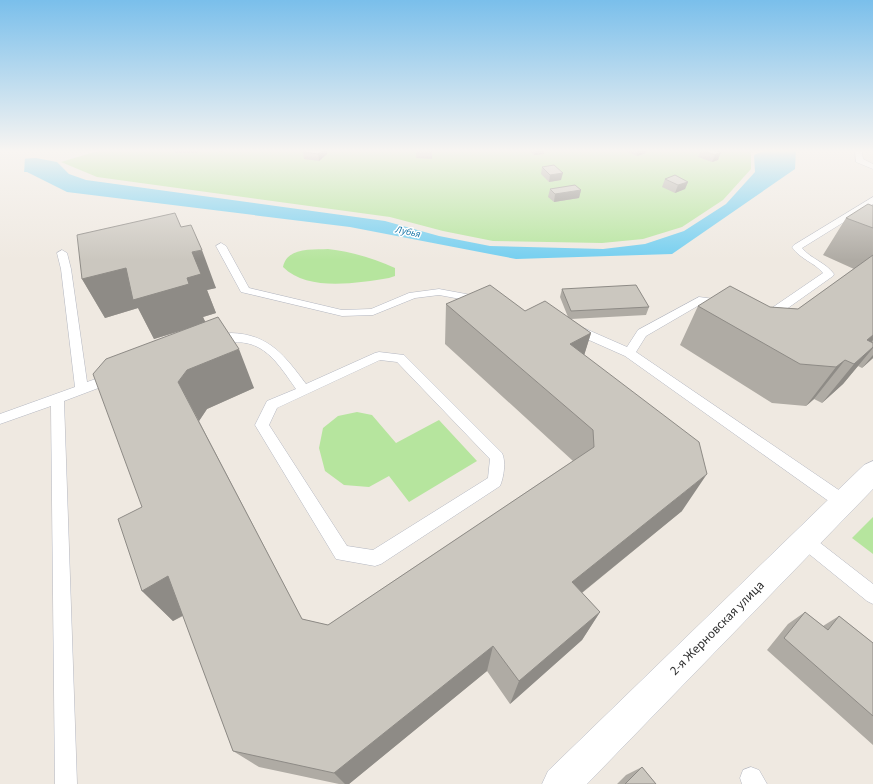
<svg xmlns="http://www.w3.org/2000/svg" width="873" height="784" font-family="'Source Sans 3',sans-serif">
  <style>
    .green { fill: #b6e59e }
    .water { fill: #75cff0 }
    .pier { fill: #efe9e1 }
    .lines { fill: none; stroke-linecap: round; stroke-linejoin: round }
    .service-casing { stroke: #b4b7c1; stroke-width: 1 }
    .minor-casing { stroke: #b4b7c1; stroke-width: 1 }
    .service { fill: #fff; fill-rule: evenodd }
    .minor { fill: #fff; fill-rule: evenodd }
    .wall { fill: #afaba4 }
    .shaded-wall { fill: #8e8b86 }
    .building { fill: #cbc7bf; stroke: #8e8b86 }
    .labels { text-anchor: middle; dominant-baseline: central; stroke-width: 3; stroke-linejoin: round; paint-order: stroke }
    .far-water-label { font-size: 10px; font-style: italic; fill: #0d6fa3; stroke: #fff }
    .near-street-label { font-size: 13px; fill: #2e2e2e; stroke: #fff }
  </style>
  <rect width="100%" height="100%" fill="#efe9e1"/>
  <path class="green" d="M101 150H757L751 152V169L723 200 682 227 643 239 602 243 493 241 443 231 390 217 97 177 61 162Z
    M328 249C352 252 373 258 395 268V276L389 278C357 283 308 292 283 267 287 247 312 250 328 249Z
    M357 412 372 415 396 443 439 420 477 461 409 502 389 476 369 487 344 485 325 471 319 448 323 428 338 416Z
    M873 517V554L852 538Z"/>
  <path class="water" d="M766 150H796L795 169 672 254 516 259 350 227 67 192 27 172H0V160L36 158 57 162 69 174 86 180 385 221 439 236 490 246 603 249 645 244 684 231 726 204 755 172 754 155Z"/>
  <path class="pier" d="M25 157 24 174H0V158Z"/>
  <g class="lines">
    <g class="service-casing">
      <path id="service" d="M855 150H866L862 153 863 159 873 164V169L856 162Z
        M873 197V204L802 248C811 259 825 262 834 274L833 276 771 320H763L761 317 763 314 823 273C814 262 801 260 792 247L794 245Z
        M221 243 226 246 249 288 342 310 371 309 409 293 439 289 482 297 487 300 482 303 439 295 415 298 373 315 342 316 241 292 216 246Z
        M62 250 67 253 71 269 87 382 113 373 117 375 119 378 117 381 64 401 77 784H55L51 406 0 424V414L75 387 61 269 57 253Z
        M699 297 722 300 728 305 723 308 715 305 701 304 646 336 636 352 849 497 851 502 849 507 843 509 837 507 625 356 571 332 569 329 571 326H579L627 347 638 330Z
        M231 333C269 334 285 356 306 384L375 353 379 352 404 355 502 453C506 461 504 477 500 486L381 564 375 566 336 559 255 425 267 401 296 389C273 356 259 334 216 345L210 341 212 338ZM380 360 397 362 490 459 488 478 373 550 347 546 269 425 277 408Z
        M804 532 810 535 873 584V604L867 601 798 545 796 540 798 535Z
        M751 767 759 770 767 784H742L740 778 743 770Z"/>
    </g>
    <g class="minor-casing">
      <path id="minor" d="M873 461V489L587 784H542L548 771 864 465Z"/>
    </g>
    <use href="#service" class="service"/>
    <use href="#minor" class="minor"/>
  </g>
  <path class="wall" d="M173 150H199L197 153H174Z
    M306 150H327V154L319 161 304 159 303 152Z
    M416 150H432V159L416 158Z
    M528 150H544V154L534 155Z
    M625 150H647L646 153 637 156 625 151Z
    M701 150 721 152 718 160 712 162 698 157Z
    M542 167 561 180 549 182 541 174Z
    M665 179 688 182 685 189 675 193 662 187Z
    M550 189 581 190 579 198 554 202 548 197Z
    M873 206V358L862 368 858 366 843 384 822 403 814 399 806 406 772 403 680 345 698 306 770 307 798 309 854 269 823 255 846 218Z
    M181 227 216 288 207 290 216 313 203 317 205 322 254 388 207 409 199 421 302 619 328 625 573 461 445 344 446 304 525 311 568 317 560 297 562 289 649 307 646 315 571 319 591 333 584 355 682 511 582 593 600 612 582 640 510 704 487 671 349 784H339L259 767 233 751 183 616 173 621 142 591V507L193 327 154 339 138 308 105 318 82 279Z
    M805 612 823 626 839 616 873 643V745L767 650 788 624Z
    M642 767 656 784H617L626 775Z"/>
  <path class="shaded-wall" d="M219 150H232L219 152Z
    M323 150H327V154L319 161 318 154Z
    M535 150H544V154L534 155Z
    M638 150H647L646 153 637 156Z
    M721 152 718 160 712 162 715 155Z
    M563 173 561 180 549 182 550 175Z
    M688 182 685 189 675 193 678 185Z
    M581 190 579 198 554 202 555 194Z
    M202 250 216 288 207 290 216 313 203 317 206 323 154 339 138 308 105 318 82 279 126 268 187 278 192 252Z
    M591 333 579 372 570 344Z
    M873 335V340L854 364 867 340Z
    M873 347V348L843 384 822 403 854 364Z
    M239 349 254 388 207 409 199 421 178 382 187 370Z
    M873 355V358L862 368Z
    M845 360 814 399 806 406 836 367Z
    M707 474 682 511 558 612 572 582Z
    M168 576 196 608 173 621 142 591Z
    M600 612 582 640 510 704 519 681Z
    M493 646 487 671 349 784H345L334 773Z"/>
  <path class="building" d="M306 150H323L318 154 303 152Z
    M416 150H432V151H415Z
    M701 150H713L721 152 715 155Z
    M554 165 563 173 550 175 542 167Z
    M675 175 688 182 678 185 665 179Z
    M575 185 581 190 555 194 550 189Z
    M868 204 873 206V228L846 218Z
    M175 213 181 227 191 225 202 250 192 252 201 274 187 278 189 284 133 300 126 268 82 279 77 235Z
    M873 255V335L867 340 873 343V347L854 364 845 360 836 367 800 364 698 306 730 286 770 307 798 309Z
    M490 285 525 311 545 301 591 333 570 344 699 442 707 474 572 582 600 612 519 681 493 646 334 773 233 751 168 576 142 591 118 519 142 507 93 374 106 359 218 317 239 349 187 370 178 382 302 619 328 625 594 447 593 430 446 304Z
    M636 285 649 307 571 311 562 289Z
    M805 612 828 630 839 616 873 643V716L784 638Z
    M642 767 656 784H625Z"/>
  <linearGradient id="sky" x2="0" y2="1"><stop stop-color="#7abfeb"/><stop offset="0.58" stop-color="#f8f5f2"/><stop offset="1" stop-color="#f8f5f2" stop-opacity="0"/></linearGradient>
  <rect width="873" height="260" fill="url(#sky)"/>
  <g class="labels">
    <g class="far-water-label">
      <text transform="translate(408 232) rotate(12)">Лубья</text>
    </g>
    <g class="near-street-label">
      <text transform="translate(717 628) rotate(-45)">2-я Жерновская улица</text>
    </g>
  </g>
</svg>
